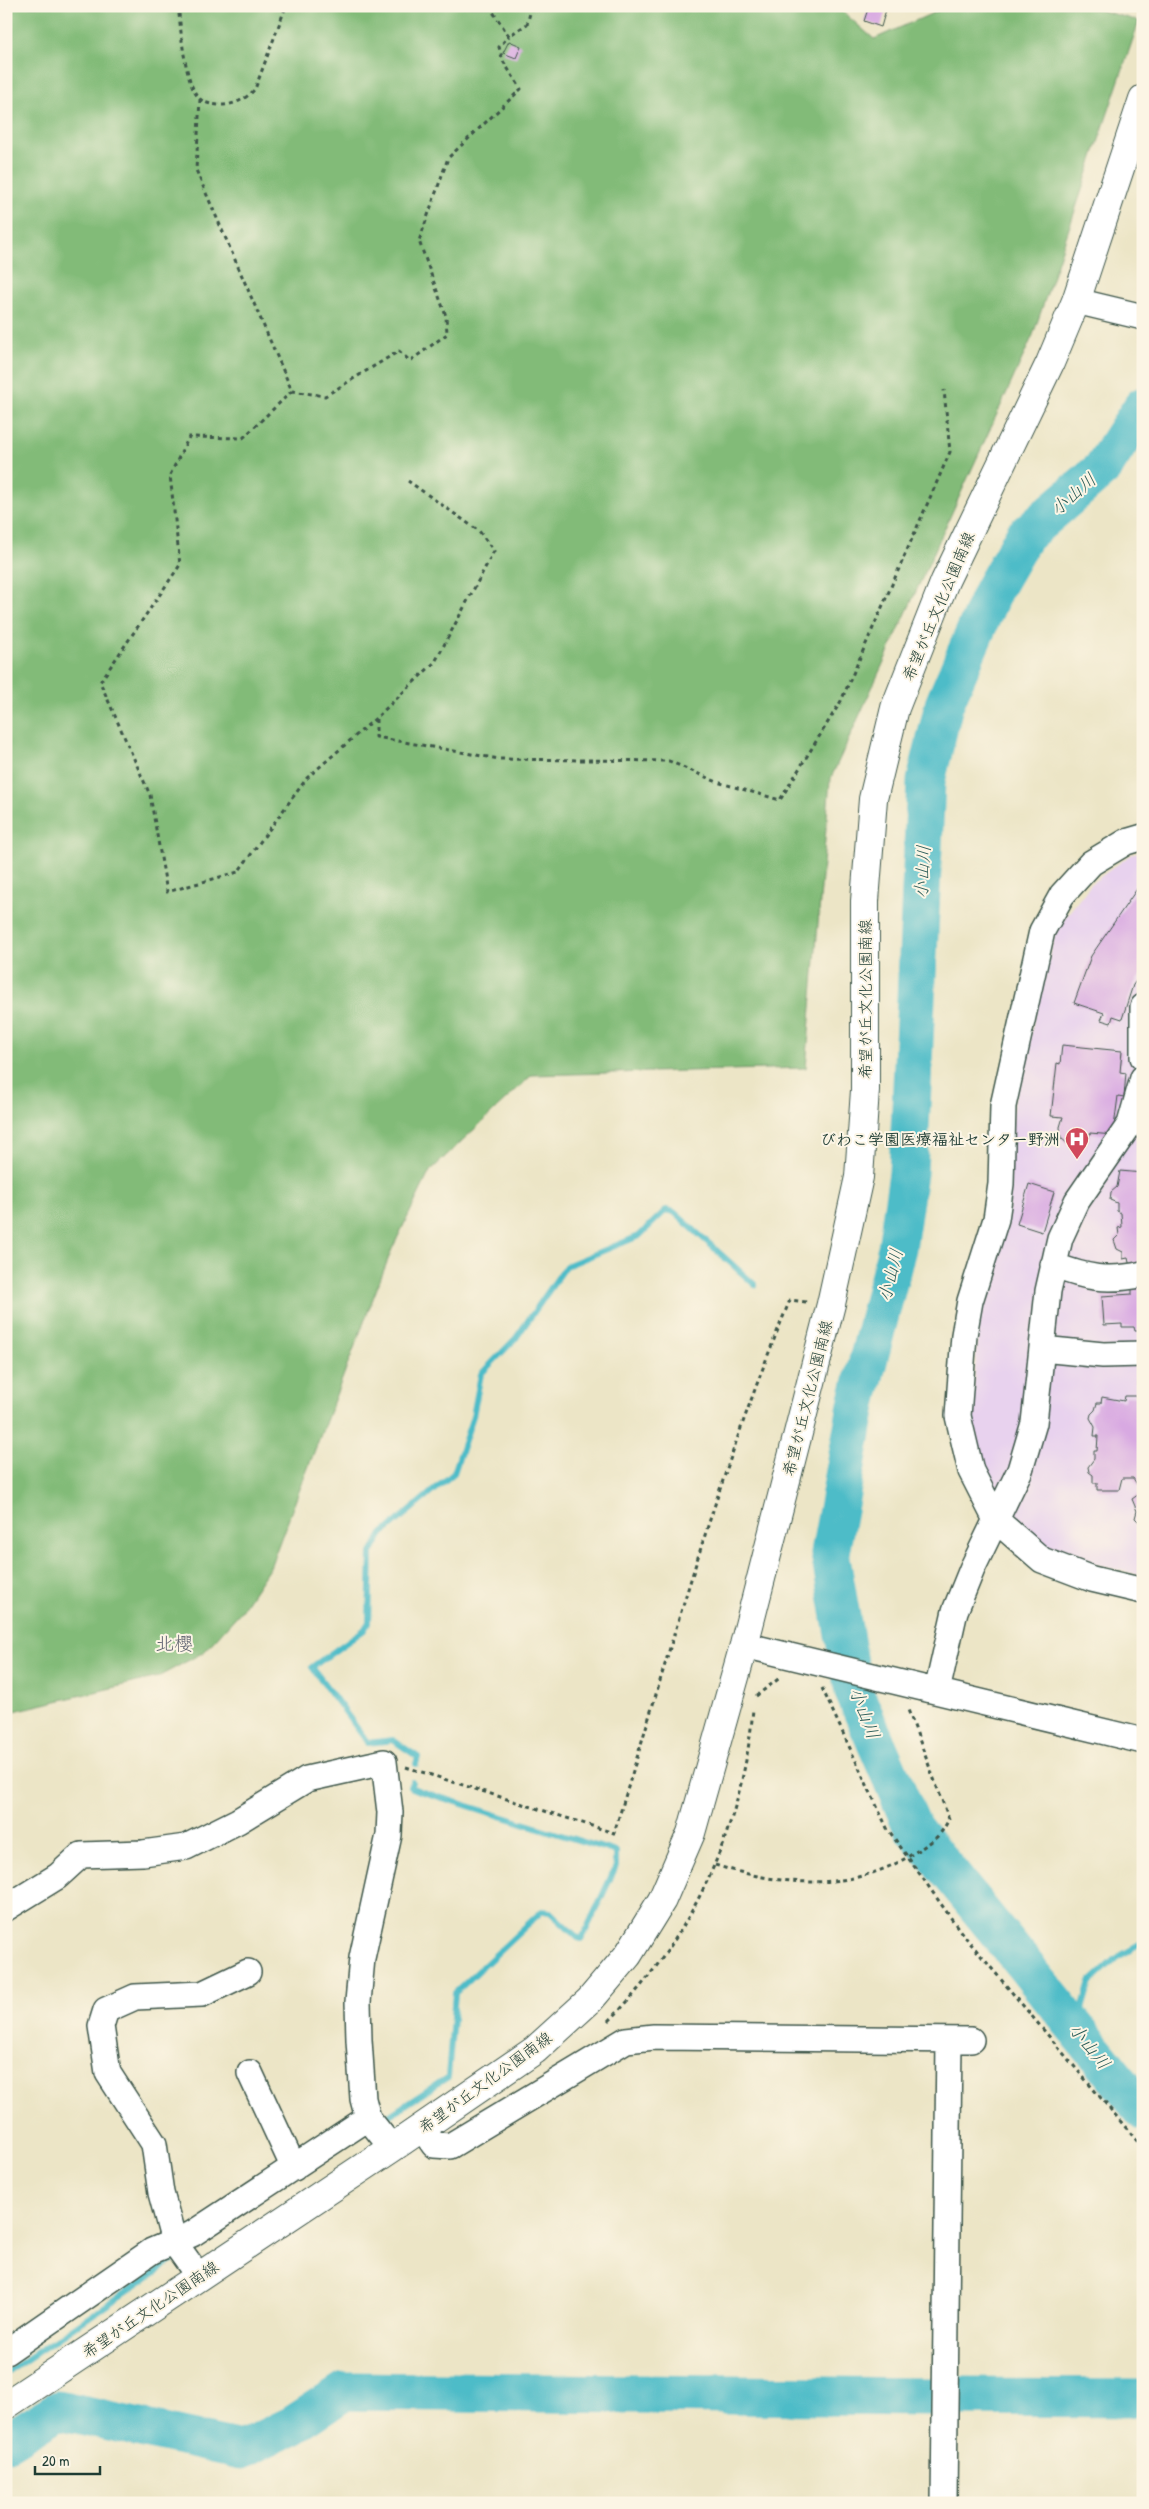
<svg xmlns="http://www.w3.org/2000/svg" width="1149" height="2509" font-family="'Patrick Hand','Klee One',sans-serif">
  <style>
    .built { fill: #e8d2ee }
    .forest { fill: #82bb78; stroke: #507c56 }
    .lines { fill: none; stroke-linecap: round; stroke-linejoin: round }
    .stream { stroke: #4ebcc8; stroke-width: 6 }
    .river { stroke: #4ebcc8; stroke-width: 39 }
    .building { fill: #d8a9e2 }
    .minor-casing { stroke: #3e564a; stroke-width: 28 }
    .major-casing { stroke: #3e564a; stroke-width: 30 }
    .path { stroke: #3e564a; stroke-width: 3; stroke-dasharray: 4 4; stroke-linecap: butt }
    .minor { stroke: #fff; stroke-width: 25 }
    .major { stroke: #fff; stroke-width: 28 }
    .labels { text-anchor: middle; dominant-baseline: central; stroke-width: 4; stroke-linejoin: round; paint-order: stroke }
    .street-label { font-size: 16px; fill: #1f3d34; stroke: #fcf5e5 }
    .poi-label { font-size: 16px; font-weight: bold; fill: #1f3d34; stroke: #fcf5e5; text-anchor: end }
    .water-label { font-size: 18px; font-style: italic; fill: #2b5d59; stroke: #fcf5e5 }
    .quarter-label { font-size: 19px; fill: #606371; stroke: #fcf5e5 }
  </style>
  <rect width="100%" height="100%" fill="#fcf5e5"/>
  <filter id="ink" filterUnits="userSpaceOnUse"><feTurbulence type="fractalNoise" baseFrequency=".02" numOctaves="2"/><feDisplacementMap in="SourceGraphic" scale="10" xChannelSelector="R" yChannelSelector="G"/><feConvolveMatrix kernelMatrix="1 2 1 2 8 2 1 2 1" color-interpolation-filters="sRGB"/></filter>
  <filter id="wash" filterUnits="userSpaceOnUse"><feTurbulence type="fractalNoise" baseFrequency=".0096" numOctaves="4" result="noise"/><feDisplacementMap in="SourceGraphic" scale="20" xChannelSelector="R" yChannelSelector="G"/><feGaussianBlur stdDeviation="1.12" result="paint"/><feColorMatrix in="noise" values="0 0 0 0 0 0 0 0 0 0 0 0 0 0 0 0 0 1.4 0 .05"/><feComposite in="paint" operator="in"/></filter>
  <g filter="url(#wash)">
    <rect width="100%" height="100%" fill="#ece5c6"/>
    <path class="built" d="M1143 850V1576L1045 1552 986 1480 972 1414 979 1313 1008 1214 1013 1107 1056 929 1092 883 1132 854Z"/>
    <path class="forest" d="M6 6H836L874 39 949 6H1084L1139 21 1033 335 830 780 806 1068 532 1075 430 1171 392 1249 270 1567 241 1611 204 1652 158 1677 6 1713Z"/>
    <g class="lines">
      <path class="stream" d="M416 1764 418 1757 393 1740 368 1743 312 1667 364 1630 369 1622 371 1553 382 1534 454 1473 473 1416 481 1374 516 1338 566 1266 639 1236 666 1210 674 1212 755 1285
        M1076 2030 1090 1982 1116 1958 1143 1943
        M378 2123 448 2077 455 1993 542 1911 550 1912 578 1938 582 1939 616 1866V1852L420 1791 410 1787 412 1782
        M8 2372 172 2261"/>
      <path class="river" d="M1143 406 1102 469 1024 536 993 590 944 705 926 781 908 1173 897 1248 858 1400 830 1553 854 1692 913 1828 1143 2111
        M960 2397 1143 2398
        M6 2442 58 2410 241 2450 293 2425 345 2391 931 2397"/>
    </g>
    <g id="blocks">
      <path class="building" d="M869 6H887L881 27 864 21Z
        M509 41 521 46 516 58 503 53Z
        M1141 883 1143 972 1133 985 1122 1019 1113 1016 1111 1023 1101 1020 1104 1013 1074 1003 1091 956Z
        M1062 1045 1122 1051 1120 1072 1126 1073 1124 1097 1118 1096 1113 1135 1090 1133 1088 1142 1080 1147 1069 1145 1061 1138 1060 1127 1063 1117 1051 1116 1057 1063 1060 1064Z
        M1120 1171 1143 1173V1263L1130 1267 1128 1258 1123 1259V1252L1117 1249 1114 1240 1119 1235 1118 1228 1122 1227 1121 1213 1117 1211V1203L1110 1200 1111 1192 1117 1187Z
        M1029 1184 1054 1192 1042 1232 1017 1224Z
        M1132 1284H1143V1331H1135L1134 1327H1122V1324L1104 1325 1102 1296 1132 1294Z
        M1139 1363H1143V1526L1135 1518 1137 1511 1132 1499 1142 1492 1133 1478H1122L1119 1490H1097V1483H1093V1475L1089 1472 1088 1467 1094 1459V1451H1097L1098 1436H1094L1095 1427 1090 1418 1091 1414 1095 1410 1097 1403H1101L1102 1397 1124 1401 1125 1396H1138Z"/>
    </g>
  </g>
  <g filter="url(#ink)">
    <use href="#blocks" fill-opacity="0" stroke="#3e564a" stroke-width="1"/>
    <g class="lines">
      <g class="minor-casing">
        <path id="minor" d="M1076 301 1143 317
          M1143 837 1126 842 1091 863 1062 895 1042 931 1003 1106 1001 1184 996 1219 970 1301 964 1335 958 1416 971 1471 996 1520 1042 1560 1092 1579 1143 1591
          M1143 1007V1057
          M1053 1265C1086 1278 1108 1282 1143 1274
          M1042 1349 1103 1355 1143 1354
          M744 1645 1143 1741
          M937 1691 955 1611 972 1569 1020 1470 1034 1423 1048 1291 1060 1238 1077 1201 1130 1124 1143 1078
          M6 1908 58 1876 81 1855 143 1853 186 1847 238 1821 307 1779 384 1762 390 1812 389 1835 362 1958 358 2002 359 2040 363 2099 368 2118 392 2148
          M250 2073 294 2168
          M422 2128 434 2145 450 2146 626 2040 654 2037 971 2040
          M199 2277 174 2242 161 2193 154 2144 108 2073 101 2026 106 2010 135 1997 202 1994 248 1972
          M6 2352 152 2251 192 2234 368 2118
          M944 2503 949 2040"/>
      </g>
      <g class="major-casing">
        <path id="major" d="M6 2405 392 2148 535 2050 590 2000 628 1955 662 1900 691 1833 744 1645 831 1304 859 1177 865 1090V901L873 799 895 708 945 581 1050 363 1076 301 1143 99"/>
      </g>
      <path class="path" d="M178 6C181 27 184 85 200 99 206 104 215 105 222 105 235 105 247 98 255 89L286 6
        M489 6 509 36 527 24 532 6
        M200 99 196 170 292 391 325 396 399 351 410 361 447 334 446 316 419 241 448 158 521 89 503 61 499 47 509 36
        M292 391 243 438 189 437 170 475 180 565 100 682 150 795 167 892 238 872 307 778 376 718 435 662 494 551 479 531 408 481
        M376 719V737L499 759 669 761 717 782 780 800 841 701 950 452 944 390
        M822 1688 887 1828 961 1932 1143 2148
        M756 1696 781 1677
        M406 1767 614 1833C669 1655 718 1473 790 1300L807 1302
        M715 1865C782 1886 853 1893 914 1853 932 1841 939 1839 949 1819L907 1707
        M609 2021C693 1937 743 1826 753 1709"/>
      <use href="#minor" class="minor"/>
      <use href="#major" class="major"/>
    </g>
  </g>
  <defs>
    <g id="hospital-pin" transform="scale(1.25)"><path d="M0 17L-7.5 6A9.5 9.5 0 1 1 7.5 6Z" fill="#d1495b" stroke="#fcf5e5"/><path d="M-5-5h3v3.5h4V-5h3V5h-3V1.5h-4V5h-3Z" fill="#fff"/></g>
  </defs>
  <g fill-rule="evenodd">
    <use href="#hospital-pin" x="1077" y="1139"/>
  </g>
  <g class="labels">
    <g class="street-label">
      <text transform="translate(938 606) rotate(-67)">希望が丘文化公園南線</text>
      <text transform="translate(865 999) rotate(-90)">希望が丘文化公園南線</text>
      <text transform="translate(807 1398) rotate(-76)">希望が丘文化公園南線</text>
      <text transform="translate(485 2082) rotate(-36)">希望が丘文化公園南線</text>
      <text transform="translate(150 2309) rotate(-34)">希望が丘文化公園南線</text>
    </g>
    <g class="poi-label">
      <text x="1060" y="1139">びわこ学園医療福祉センター野洲</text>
    </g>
    <g class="water-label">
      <text transform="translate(1073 494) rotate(-41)">小山川</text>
      <text transform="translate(922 872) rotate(-87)">小山川</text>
      <text transform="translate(890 1275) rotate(-76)">小山川</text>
      <text transform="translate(865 1713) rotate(69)">小山川</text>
      <text transform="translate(1090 2046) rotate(51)">小山川</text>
    </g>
    <g class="quarter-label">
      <text x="174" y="1643">北櫻</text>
    </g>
  </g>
  <rect width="1149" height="2509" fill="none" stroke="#fcf5e5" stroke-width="25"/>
  <path d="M35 2466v8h65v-8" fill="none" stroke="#1f3d34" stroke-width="2.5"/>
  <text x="42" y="2466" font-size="15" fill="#1f3d34" stroke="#fcf5e5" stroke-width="4" paint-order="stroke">20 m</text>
</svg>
